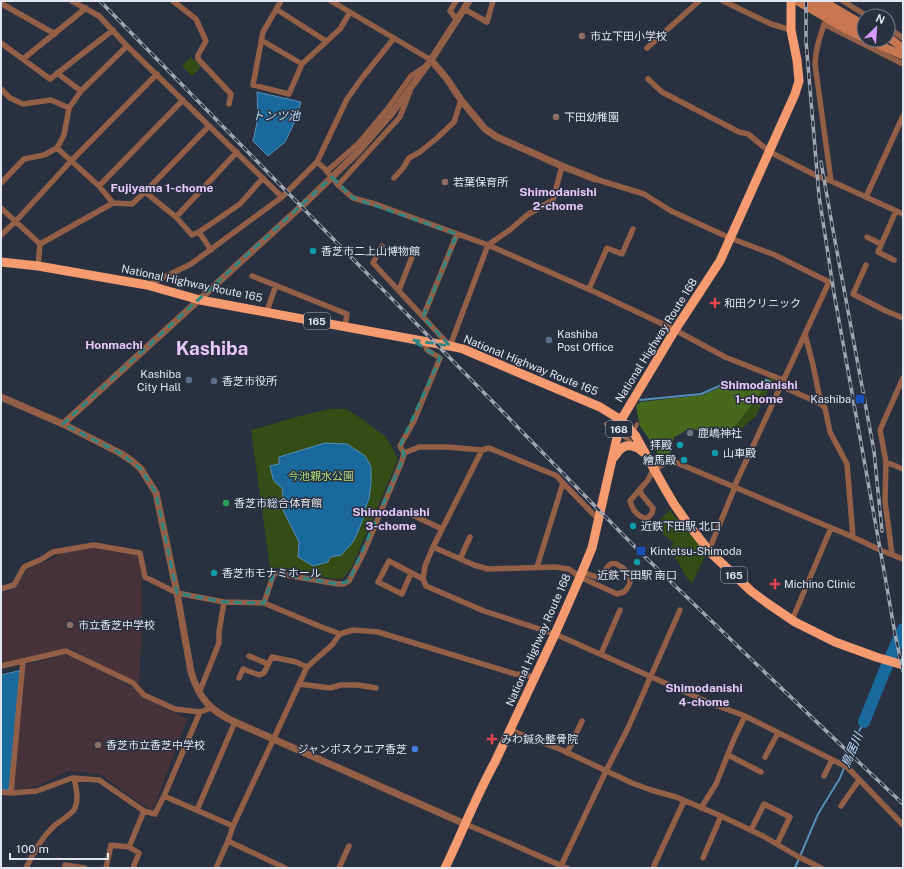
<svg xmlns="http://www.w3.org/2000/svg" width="904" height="869" font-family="'Public Sans','Noto Sans JP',sans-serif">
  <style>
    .education { fill: #463238 }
    .green { fill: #344c16 }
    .forest { fill: #47691c }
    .water { fill: #19699d; stroke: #558eb6 }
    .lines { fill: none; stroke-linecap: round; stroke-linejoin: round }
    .stream { stroke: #558eb6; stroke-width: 2 }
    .river { stroke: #19699d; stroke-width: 12 }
    .pedestrian { stroke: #935f47; stroke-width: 4 }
    .minor { stroke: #935f47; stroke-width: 5.5 }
    .tertiary { stroke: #935f47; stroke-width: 7 }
    .secondary { stroke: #c97750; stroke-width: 8 }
    .trunk { stroke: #f69a70; stroke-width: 9 }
    .rail-casing { stroke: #9fa5b1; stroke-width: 3.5 }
    .rail { stroke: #293140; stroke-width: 2; stroke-dasharray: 6; stroke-linecap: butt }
    .marked { fill: none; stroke: #2e8782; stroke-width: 3; stroke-dasharray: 8 5; stroke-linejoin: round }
    .education-dot { fill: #8d6e63; stroke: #293140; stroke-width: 1.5 }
    .culture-dot { fill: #0f9aa8; stroke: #293140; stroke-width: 1.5 }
    .health-dot { fill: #e0444e; stroke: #293140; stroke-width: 1.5 }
    .service-dot { fill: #5c6f8a; stroke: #293140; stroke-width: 1.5 }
    .transit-dot { fill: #1a4fb4; stroke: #293140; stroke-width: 1.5 }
    .worship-dot { fill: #6b7280; stroke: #293140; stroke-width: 1.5 }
    .leisure-dot { fill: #2e9e5b; stroke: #293140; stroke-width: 1.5 }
    .shop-dot { fill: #3f7fe0; stroke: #293140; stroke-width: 1.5 }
    .labels { text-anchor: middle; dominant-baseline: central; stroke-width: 3; stroke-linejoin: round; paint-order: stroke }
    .shield { fill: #293140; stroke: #aab0bb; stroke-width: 1 }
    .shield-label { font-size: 10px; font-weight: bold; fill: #e1e6f0 }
    .poi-label { font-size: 11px; fill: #e1e6f0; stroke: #293140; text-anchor: start }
    .street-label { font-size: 11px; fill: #e1e6f0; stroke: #293140 }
    .park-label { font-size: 11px; fill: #addf7a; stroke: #293140 }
    .water-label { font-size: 12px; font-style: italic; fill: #bbdffd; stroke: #293140 }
    .neighbourhood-label { font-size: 12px; font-weight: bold; fill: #e8c7fd; stroke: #293140 }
    .town-label { font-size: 19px; font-weight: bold; fill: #e8c7fd; stroke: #293140 }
  </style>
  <rect width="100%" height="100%" fill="#293140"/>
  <path class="education" d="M96 548 139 554 142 587V625L139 686 69 648 1 667V594L14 589 27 569 52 559 62 552Z
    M67 654 133 688 145 698 187 719 153 810 141 804 100 774 68 771 40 785 28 788 14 789 25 665Z"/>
  <path class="green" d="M191 57 201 67 192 76 182 66Z
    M768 378 774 380 764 398 756 416 738 432 726 383 752 387Z
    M330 409H347L366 422 386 437 393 449 398 459 394 469 352 567 343 578 335 579 270 567 251 430 300 416Z
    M670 510 706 554 692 584 684 574 679 563 668 550 674 543 653 526Z"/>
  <path class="forest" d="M758 385 762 386 763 388 762 391 727 437 718 440 694 429H689L674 437 671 446 670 457 669 459H661L659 458 652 443 640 426 636 406 640 402 703 395 723 386 732 387 747 391 752 390Z"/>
  <path class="water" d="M257 92 301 102 295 121 285 142 268 156 253 141 258 118Z
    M325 443 347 444 365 456 368 461 371 467V483L369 499 366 506 365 514 357 534 353 542 341 555 330 557 328 562 313 566 298 557 299 542 283 510 282 500 283 493 282 488 276 483 273 479 270 466 279 464V457Z
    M22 670 9 790 1 789V675Z"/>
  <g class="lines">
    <path class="stream" d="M640 400 701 394 724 384 745 389H751L766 380 774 384
      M795 868 818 814 840 778 857 735 864 722"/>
    <path class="river" d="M864 722 885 670 903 629"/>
    <path class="pedestrian" d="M606 424 630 441
      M633 433 637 424"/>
    <path class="minor" d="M72 1 99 16 127 46 282 197 191 264 148 285
      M173 1 196 19 206 41 198 55V59L231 94 229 104
      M281 1 263 32 253 85 289 94 302 64 340 29 350 12
      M331 1 431 60
      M456 1 450 11 457 20
      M723 1 771 24 791 30
      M843 1 867 16
      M2 4 55 34
      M276 9 326 41
      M464 9 487 22 493 1
      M828 16C820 33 816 46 815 64L831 181
      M824 24 903 64
      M888 28 903 38
      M394 38 362 78 347 99 317 162 325 169 338 185 353 198 375 204 488 245 597 293 675 330 725 357 783 380 788 389 821 404 825 408 830 432 847 464 853 537
      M261 40 302 64
      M1 43 50 79 113 30
      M647 48 699 1
      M23 59 86 8
      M57 73 81 91
      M648 79 662 92 739 132 748 134 770 152 817 176 831 181 903 214
      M1 89 10 98 23 104 51 100 69 108
      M57 148 99 186 113 203 132 204 145 192 209 126
      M327 171 359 143 389 107 411 76 423 68
      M394 178 403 168 409 158 420 152 437 138 454 122 461 100
      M595 179 644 194 671 211 730 238 775 255 829 282 734 487
      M1 183 24 159 44 155 57 148 64 135 69 108 81 91 127 46
      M338 185 400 117 410 91
      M99 186 183 100
      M145 192 176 217 237 152
      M282 197 317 162
      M866 197 903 116
      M1 208 40 244 38 266
      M176 217 192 235 199 232 240 204 263 178
      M199 232 211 250
      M1 235 16 221 71 161 157 74
      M867 237 881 244
      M40 244 113 203
      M382 246 373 263 450 346 488 245 511 229 527 215 553 200 562 166
      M894 260 878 252 896 211
      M866 265 853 294 886 311 903 318
      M252 276 347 314 345 326
      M589 289 607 248 622 254 633 229
      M399 290 412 257
      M267 311 276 285
      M423 317 457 234
      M805 334 813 365 821 404
      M424 341 427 350 440 358 414 421 400 446 404 453 419 447H447L482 450 489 448 557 476 563 483 598 519
      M482 450 433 547 425 566 423 579 426 586 484 611 555 634 710 703 745 716 843 765 848 768 903 825
      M886 462 903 469
      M640 490 642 495 653 508 652 513 647 519C637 516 633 511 630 501L635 495 648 480 653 470 667 462H675L853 537 880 550 903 559
      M406 512 442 529
      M433 547 474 565 488 569 555 567 569 569 580 577 617 594 624 592C627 589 631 583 630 578 629 572 617 561 611 564 605 566 606 576 599 578L582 572
      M709 550 735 487
      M892 554 885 501 886 462 880 430 903 378
      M460 559 470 537
      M537 567 563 483
      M411 573 402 594 378 582 389 561 423 579
      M1 589 14 585 24 567 42 559 53 552 94 545 140 553 145 577 177 593 224 602 264 603 319 626 340 634 353 630 378 632 515 674 528 675 534 679
      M264 603 274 573 338 584H344L349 581 364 552 402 461 404 453
      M792 620 831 528
      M601 654 620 610
      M249 656 268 664
      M1 666 66 651 133 683 144 695 175 709 200 712 211 708
      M239 678 243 669 259 675 264 673 272 657 296 662 307 667
      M299 684 330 688 341 685H358L376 688
      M199 693 219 643V632L224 602
      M200 712 164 796 233 826
      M510 730 562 750 632 783 651 790 676 797 721 816 763 836 797 856 821 868
      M567 753 582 721
      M728 755 761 772
      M765 757 778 733
      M824 776 832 760
      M1 792 11 793 37 791 72 778 99 780 144 811 129 847 139 853 133 868
      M11 793 23 661
      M841 806 859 780
      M701 808 716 784 734 739 745 716
      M197 810 235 722
      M144 811 155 814 164 796
      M465 824C500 838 533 854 567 868
      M751 830 764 804 790 817 777 844
      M228 841 285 868
      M703 858 721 816
      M26 868C33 853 41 838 54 826 59 821 72 815 75 808 79 799 76 787 74 778
      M65 868V865L85 868
      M106 868 111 845 129 847
      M216 868 228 841 233 826 307 667 332 645 340 634
      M339 868 349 846
      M560 868 606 771 628 728 680 610
      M653 868 684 801"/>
    <path class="tertiary" d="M431 60 447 79 461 100 485 129 497 137 562 166 595 179
      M1 397 63 424 120 453 132 461 141 469 156 493 177 593 191 672C199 698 210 711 235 722L465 824
      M63 424 305 203 358 152 392 113 431 60 469 1"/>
    <path class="secondary" d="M797 1 847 30 864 38
      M810 1 864 33
      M823 1 864 25
      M888 37 903 48
      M868 40 902 55"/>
    <path class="trunk" d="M1 262 38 266 147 285 200 300 455 347 463 349 600 407 621 420 635 435 664 487 674 504 688 524 710 552 751 591 767 603 795 622 835 642 876 657 903 665
      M613 458C616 455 618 451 622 448 628 443 638 447 643 452
      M445 868C462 833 476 796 495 762L555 634 580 577 592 548 621 420 675 330 720 261 795 94 799 81 797 60 791 30V1"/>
    <g class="rail-casing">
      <path id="rail" d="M100 1 640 552C727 636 815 721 903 804
        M806 1V41L819 196 834 293 845 354 886 582 895 634 903 671
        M821 162 833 230 874 451 882 531"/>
    </g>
    <use href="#rail" class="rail"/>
  </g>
  <path class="marked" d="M332 177 353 198 457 234 423 317 450 346 412 340 440 358 400 446 404 453 402 461 349 581 338 584 274 573 264 603 224 602 177 593 156 493 141 469 120 453 63 424Z"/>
  <g class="education-dot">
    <circle cx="582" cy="36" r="4"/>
    <circle cx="556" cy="117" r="4"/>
    <circle cx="445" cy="182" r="4"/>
    <circle cx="70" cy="625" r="4"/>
    <circle cx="98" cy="745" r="4"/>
  </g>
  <g class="culture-dot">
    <circle cx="313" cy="251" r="4"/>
    <circle cx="680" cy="445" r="4"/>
    <circle cx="715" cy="453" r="4"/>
    <circle cx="684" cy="460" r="4"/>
    <circle cx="633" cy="526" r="4"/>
    <circle cx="637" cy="562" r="4"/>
    <circle cx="214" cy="573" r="4"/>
  </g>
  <g class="health-dot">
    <path d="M713 297h4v4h4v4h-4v4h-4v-4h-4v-4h4z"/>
    <path d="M773 578h4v4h4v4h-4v4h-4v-4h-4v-4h4z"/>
    <path d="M490 733h4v4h4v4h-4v4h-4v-4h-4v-4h4z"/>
  </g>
  <g class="service-dot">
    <circle cx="549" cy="340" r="4"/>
    <circle cx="189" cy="380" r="4"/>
    <circle cx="214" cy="381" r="4"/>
  </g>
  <g class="transit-dot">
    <rect x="855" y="394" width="10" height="10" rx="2"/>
    <rect x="636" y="546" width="10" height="10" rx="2"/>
  </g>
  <circle class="worship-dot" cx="690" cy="433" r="4"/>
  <circle class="leisure-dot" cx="226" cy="503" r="4"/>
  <circle class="shop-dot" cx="415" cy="749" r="4"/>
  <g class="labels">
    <g class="shield">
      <rect x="304" y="313" width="26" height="16" rx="3"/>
      <rect x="606" y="421" width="26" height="16" rx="3"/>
      <rect x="721" y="567" width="26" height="16" rx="3"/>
    </g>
    <g class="shield-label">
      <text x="317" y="321">165</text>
      <text x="619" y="429">168</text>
      <text x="734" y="575">165</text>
    </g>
    <g class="poi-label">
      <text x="590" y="36">市立下田小学校</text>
      <text x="564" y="117">下田幼稚園</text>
      <text x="453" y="182">若葉保育所</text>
      <text x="321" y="251">香芝市二上山博物館</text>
      <text x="724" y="303">和田クリニック</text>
      <text x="557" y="334">Kashiba<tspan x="557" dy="13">Post Office</tspan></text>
      <text x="181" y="374" text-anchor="end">Kashiba<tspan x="181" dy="13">City Hall</tspan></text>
      <text x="222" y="381">香芝市役所</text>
      <text x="851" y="399" text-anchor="end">Kashiba</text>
      <text x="698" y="433">鹿嶋神社</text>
      <text x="672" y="445" text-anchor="end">拝殿</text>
      <text x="723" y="453">山車殿</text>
      <text x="676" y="460" text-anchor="end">繪馬殿</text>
      <text x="234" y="503">香芝市総合体育館</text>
      <text x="641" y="526">近鉄下田駅 北口</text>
      <text x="650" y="551">Kintetsu-Shimoda</text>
      <text x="222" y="573">香芝市モナミホール</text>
      <text x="637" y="575" text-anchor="middle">近鉄下田駅 南口</text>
      <text x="784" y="584">Michino Clinic</text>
      <text x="78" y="625">市立香芝中学校</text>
      <text x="501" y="739">みわ鍼灸整骨院</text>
      <text x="106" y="745">香芝市立香芝中学校</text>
      <text x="407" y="749" text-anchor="end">ジャンボスクエア香芝</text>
    </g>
    <g class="street-label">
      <text transform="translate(192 283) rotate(12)">National Highway Route 165</text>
      <text transform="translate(656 340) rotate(-58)">National Highway Route 168</text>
      <text transform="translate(531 365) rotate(22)">National Highway Route 165</text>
      <text transform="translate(538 640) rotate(-66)">National Highway Route 168</text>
    </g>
    <g class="park-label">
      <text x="321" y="476">今池親水公園</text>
    </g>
    <g class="water-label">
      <text x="276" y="116">トンツ池</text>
      <text transform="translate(852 750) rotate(-67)">鳥居川</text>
    </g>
    <g class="neighbourhood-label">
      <text x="162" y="188">Fujiyama 1-chome</text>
      <text x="558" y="192">Shimodanishi<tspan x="558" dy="14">2-chome</tspan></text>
      <text x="114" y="345">Honmachi</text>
      <text x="759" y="385">Shimodanishi<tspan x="759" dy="14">1-chome</tspan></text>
      <text x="391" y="512">Shimodanishi<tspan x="391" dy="14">3-chome</tspan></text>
      <text x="704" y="688">Shimodanishi<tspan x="704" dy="14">4-chome</tspan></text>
    </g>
    <g class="town-label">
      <text x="212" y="348">Kashiba</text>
    </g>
  </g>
  <rect width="904" height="869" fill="none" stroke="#e1e6f0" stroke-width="4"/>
  <g transform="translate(876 28) rotate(25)"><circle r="19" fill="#293140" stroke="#737986"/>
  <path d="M0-3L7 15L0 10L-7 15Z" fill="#d69bfa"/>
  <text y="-6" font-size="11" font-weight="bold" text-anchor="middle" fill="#e1e6f0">N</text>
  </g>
  <path d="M10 853v6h98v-6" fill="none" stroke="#e1e6f0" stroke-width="2"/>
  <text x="16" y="853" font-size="12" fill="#e1e6f0" stroke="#293140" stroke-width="3" paint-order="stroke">100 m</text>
</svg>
